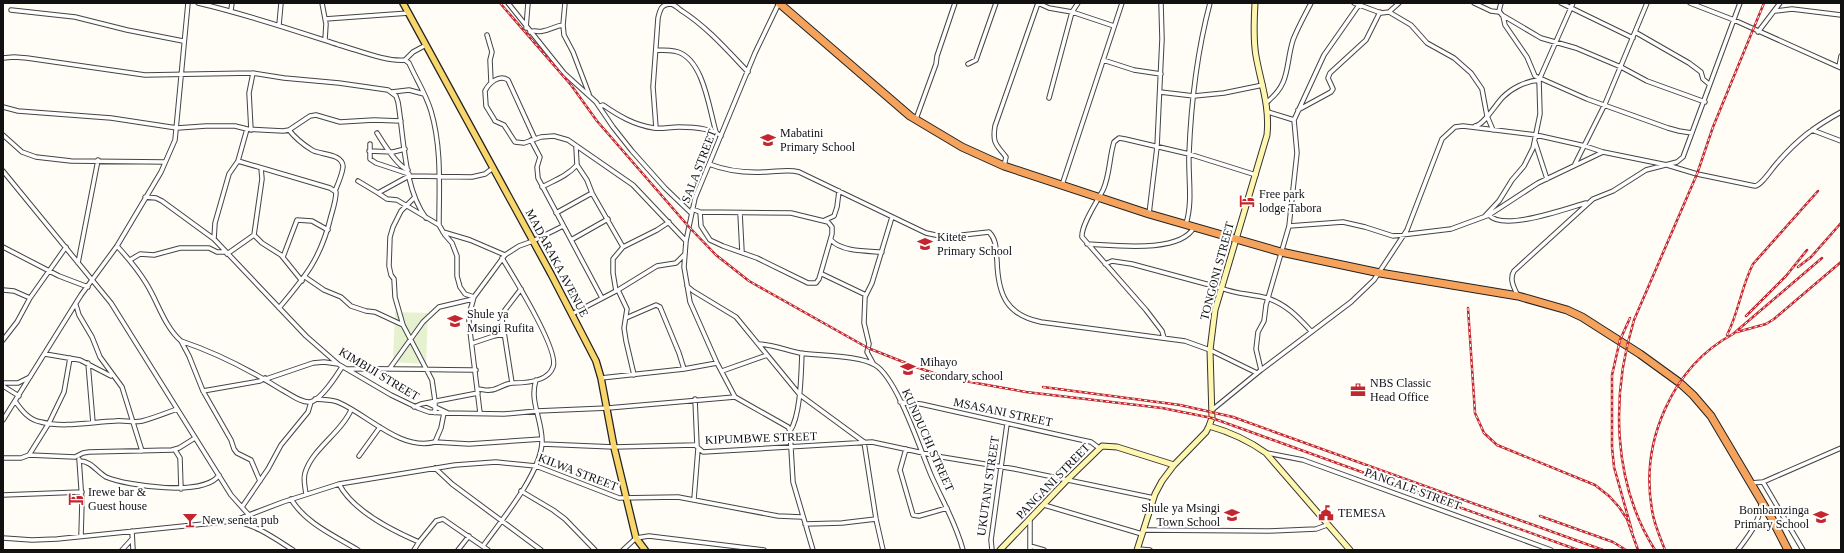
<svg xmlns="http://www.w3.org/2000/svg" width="1844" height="553" font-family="Georgia,serif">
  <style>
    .pitch { fill: #e6f2cf }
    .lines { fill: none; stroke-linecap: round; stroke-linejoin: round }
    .street-casing { stroke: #444; stroke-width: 5.5 }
    .secondary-casing { stroke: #333; stroke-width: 7 }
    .primary-casing { stroke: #222; stroke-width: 8 }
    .highway-casing { stroke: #222; stroke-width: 9 }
    .street { stroke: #fff; stroke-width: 3.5 }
    .secondary { stroke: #fff6b0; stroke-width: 5 }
    .primary { stroke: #f9d66b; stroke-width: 5.5 }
    .highway { stroke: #f5a25d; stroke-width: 7 }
    .rail-casing { stroke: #c4262e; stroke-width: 2.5 }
    .rail { stroke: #fff; stroke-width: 1; stroke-dasharray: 3; stroke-linecap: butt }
    .labels { text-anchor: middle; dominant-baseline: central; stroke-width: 4; stroke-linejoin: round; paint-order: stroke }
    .poi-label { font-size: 12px; fill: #111; stroke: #fff; text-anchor: start }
    .street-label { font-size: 12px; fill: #111; stroke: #fff }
  </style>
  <rect width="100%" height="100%" fill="#fffdf5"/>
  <path class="pitch" d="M395 312 428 313 426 364 393 362Z"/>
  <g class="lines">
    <g class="street-casing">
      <path id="street" d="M198 3C246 14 293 30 339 45 358 50 386 62 405 60L413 52 426 45
        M322 3 326 24 325 40
        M508 3 564 73 596 102 613 127 632 151 665 188 691 213
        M565 3 563 25 564 35 573 52 589 94
        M779 3 755 53 695 198 686 241 684 267 690 302 717 363 735 397 781 423 788 427 790 431 793 482 813 550
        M1038 3 1049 8 1072 12 1114 26
        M1354 3 1381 13 1389 12 1399 3
        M1474 3 1491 11 1499 12
        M1501 3 1499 11 1502 15 1541 38 1576 48 1621 67 1647 81 1705 102
        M1561 3 1633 38
        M1690 3 1734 20 1841 68
        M11 10 75 17 127 30 183 41
        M231 10 232 3
        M1775 11 1792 9 1841 15
        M1389 12 1411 25 1427 43 1454 58 1471 73 1482 89 1487 116 1493 130
        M1503 16 1505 25 1527 57 1535 76 1587 99 1668 128 1679 131 1692 133
        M325 19 409 13
        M279 25 281 3
        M526 28 528 3
        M530 32C535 29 538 33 543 31 550 30 555 26 563 25
        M1635 32 1689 63 1701 72 1703 79 1709 84
        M1758 32 1780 3
        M487 35 492 52 490 60 491 82
        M656 50C663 50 672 50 678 52 704 61 709 109 716 132
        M3 58 14 57 27 58 145 75 253 73 284 78 339 83 388 90 396 96 398 102C404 138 404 189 426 218
        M405 60 409 63C416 79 426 94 431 111 442 148 439 188 439 225
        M1103 60 1134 70 1161 74
        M968 64 976 60 996 3
        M1839 67 1841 56
        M392 92 409 90 424 94
        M1160 92 1194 96 1224 93 1263 85
        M1049 98 1072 12 1078 3
        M1267 102C1291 83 1285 66 1293 40 1298 27 1305 15 1311 3
        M600 106 603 105C619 116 634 125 654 128 662 129 670 127 679 127 691 127 711 128 721 136
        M3 107 18 111 111 118 177 128 206 126H235L247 129 283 131 289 130 310 116 316 115 340 122 374 120 401 121
        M1298 110 1331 92 1333 89 1328 78 1330 73 1366 40 1380 12
        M1268 112 1294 120
        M916 119 936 64 937 56 955 3
        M1475 126C1484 125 1495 105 1503 97 1512 88 1526 81 1539 80
        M656 128 653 87 658 18C660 10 661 4 671 4 675 5 678 8 682 11 707 27 727 50 748 72
        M251 130 249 93 253 73
        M289 130C295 138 304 145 312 150 320 155 343 153 343 167 342 175 338 184 335 191
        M1812 130 1841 141
        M377 133C384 144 397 166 408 170
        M3 135 22 152 36 157 71 161 165 162
        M535 139 508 80C499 74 489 83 485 91L486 106 494 119 495 121 504 125 515 142 524 143 541 137 554 136 568 140 633 185 686 241
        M531 140 540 157 537 167 538 178 602 298
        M1535 142 1547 179
        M370 144V159L376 163 409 174
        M369 151 393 152 405 149
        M238 161 330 188 336 192C336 200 333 209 331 216 321 258 306 276 279 308
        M709 164C727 171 745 173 764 172 776 172 788 169 799 172L926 233 945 237 989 232C997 240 996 251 997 261 998 294 1006 315 1041 322L1185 341 1210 350 1257 373
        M1575 164 1605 104 1647 3
        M577 165 587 180 592 193 623 247 657 230 669 222
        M1004 166 1006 157C997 145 992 144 995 126L1038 3
        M3 171 111 303 231 495 248 514
        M358 181 378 193 409 176 472 177 485 174 493 168
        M1062 185 1122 3
        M542 187C555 180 567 176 577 165L576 147
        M378 193 387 199 397 200 439 225 445 235 452 243 457 256V276L460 287 465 294 474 297
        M145 197 156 198 162 201 214 239 306 336 338 364 391 395 418 408 429 412 444 413 504 414 537 411 608 408 735 397
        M414 198 401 211 393 227 390 237 389 266 391 275 394 279 395 297 403 325 432 380 435 401V413
        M692 209 700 212 791 213 828 222 832 227V234L819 279 816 283H808L757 258 723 246 710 240 701 226 700 212
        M556 213 592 193
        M740 213 742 252
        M1149 214 1157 147 1162 39 1161 3
        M1489 215C1503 232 1568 208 1586 203
        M1485 216 1499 201 1512 180 1524 166 1533 148 1540 114 1539 80 1573 3
        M825 220 834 216 837 207 839 191
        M1186 224C1193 201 1188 178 1189 154 1191 103 1197 52 1210 3
        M1289 226 1343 222 1365 227 1393 236 1451 229 1489 215 1538 183 1603 152
        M443 232 470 240 505 255
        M254 235 262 179 261 168
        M214 239 215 223 229 174 238 161 247 129
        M571 240 608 219
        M831 240C842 252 867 251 882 252
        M1087 244C1112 245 1181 254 1194 227
        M117 246C128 258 138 270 146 283 158 302 164 326 181 341 214 352 253 372 282 390 290 394 301 403 310 402 320 401 337 375 342 367
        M3 247 59 276 88 287
        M227 254 254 235 262 243 281 255 302 281
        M283 257 297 220 312 221 328 230
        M130 260 140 254 154 255 180 248H209L217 252H225
        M78 263 98 160
        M1105 264 1112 261 1132 264 1221 288C1235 294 1251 294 1267 298 1286 304 1298 317 1311 331
        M822 274 866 295
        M305 277 324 290 341 297 351 306 366 311 375 312 403 325
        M687 286 693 291 736 317 800 395 864 442 876 519 883 550
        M3 290 14 291 30 298
        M618 290 627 309 624 328 626 341 634 375
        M616 291 613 273V259L623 247
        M1518 296C1514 288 1509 279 1514 271L1593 199 1613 191 1646 170 1677 162 1683 157 1740 3
        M76 305 79 315 92 337 100 357 122 387 142 451
        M572 314 618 290 657 266 676 263 685 254
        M626 318 656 305 660 307 679 353 684 369
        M1164 338 1162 331 1146 310 1082 237C1081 225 1097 202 1103 190 1110 175 1109 158 1114 142L1119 138 1125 139 1189 154 1256 175
        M3 340 17 322 30 298 66 247
        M181 341 189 356 203 391 231 440 234 449 237 453 251 460 260 481
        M473 343 494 336 504 334
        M759 344C773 345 786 350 800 353 819 356 860 355 875 365 897 378 920 449 931 475 942 500 956 523 963 550
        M45 354 80 360 111 376
        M88 363 93 423
        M873 363 867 352 869 344 864 323 865 297 872 283 892 217
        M390 368 423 322 439 307 473 299
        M347 369C390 368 433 370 476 370
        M1261 370 1256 349 1258 332 1264 321 1266 305 1289 226 1297 153 1294 120 1324 55 1359 5
        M722 371 767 355
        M601 378 684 369 717 363
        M266 379 313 363 324 362 338 364
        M3 383H18L30 377
        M512 383 502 319 505 310 521 289
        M3 386 19 396
        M478 389C482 389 486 391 490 390 498 390 504 383 513 383 525 383 548 382 553 367 560 351 513 276 502 258
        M203 391 260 381 265 378
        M315 399C323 400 332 399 340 403 369 416 401 451 435 442L441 428 444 413
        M695 399 697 446
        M15 401C22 411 29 420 41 422 64 428 91 422 115 421 125 420 133 423 142 421 154 418 166 413 177 409
        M900 402 921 404 1077 439 1091 442 1099 448
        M427 403 448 413
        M414 407 421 404 478 393
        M1212 410 1261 370 1351 302 1374 280 1407 230 1442 139 1455 127 1463 126 1536 135 1585 146 1603 152 1667 165 1697 174 1755 186C1762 185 1772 168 1778 162 1798 139 1814 127 1841 112
        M480 413 469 323V315L474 297 505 255 519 246 533 241 563 226
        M3 420 81 295 117 246 161 172 175 140 188 3
        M790 431C801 415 801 373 802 353
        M435 442 469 444 542 439
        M542 444 614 447 695 445 703 452 872 442 942 457 1015 469 1154 498
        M906 449 900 470 913 515 919 516 947 508
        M175 450 180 458 181 489
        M1267 453 1303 460 1551 550
        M29 455 49 423 64 392 70 358
        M359 456 380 427
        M3 458H21L29 455 75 457 83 453 89 452 172 450 179 448 195 438
        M79 459 82 502 81 536
        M80 461C91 461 97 472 106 477 127 486 205 497 219 475
        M435 468 452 484 541 550
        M1763 482 1803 550
        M1751 483 1763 482 1841 448
        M339 484C353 511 391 530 419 542L436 521 443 519 488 550
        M521 491 553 510 565 519 595 550
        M306 494C305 487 303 480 305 473 312 449 341 433 351 410
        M3 495 82 492
        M291 499C305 523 335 536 358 550
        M694 499 698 449
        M1044 505 1142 534
        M242 507 268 469 281 445 308 412 311 402
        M1030 520V550
        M233 521 283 502 339 484 455 465 496 462 536 466 619 498 678 497 778 516 802 517
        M805 524 842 523 876 519
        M1143 530 1269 531 1316 529 1327 525
        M132 531 133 550
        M3 538 32 540 57 539 233 521C255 524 274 538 293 550
        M483 546C501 521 540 474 542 443 543 421 529 402 536 380
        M1030 546 1044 550
        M1138 549 1150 550
        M122 550 132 539
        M414 550 419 542
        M458 550 469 536
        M623 550 636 538 649 536 764 550
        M992 550 991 540 1007 424
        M1738 550C1749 535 1759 524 1761 504"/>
    </g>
    <g class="secondary-casing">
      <path id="secondary" d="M1209 426C1230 432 1248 440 1266 453L1350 550
        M1000 550 1066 481 1102 446 1117 447 1174 465
        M1137 550 1155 494 1162 481 1174 465 1206 432 1209 426 1212 418 1210 350 1215 310 1267 135C1270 106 1261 84 1256 56 1253 39 1254 20 1255 3"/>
    </g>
    <g class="primary-casing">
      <path id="primary" d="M403 3 551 274 596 361 601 378 614 447 636 538 645 550"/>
    </g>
    <g class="highway-casing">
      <path id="highway" d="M779 3 910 116 962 147 1004 166 1149 214 1281 252 1380 273 1518 296 1567 310 1582 317 1640 354 1680 383 1693 395 1711 416 1772 519 1788 550"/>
    </g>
    <use href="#street" class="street"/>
    <use href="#secondary" class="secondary"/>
    <use href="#primary" class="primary"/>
    <use href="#highway" class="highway"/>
    <g class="rail-casing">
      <path id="rail" d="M500 3 571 85 597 121 689 227 716 255 749 281 868 348 916 367 948 378 1026 392 1162 408 1212 418 1578 550
        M1798 267 1811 257 1841 223
        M1468 308 1475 413 1484 433 1497 445 1595 485 1609 496 1619 507 1627 519 1638 550
        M1746 316 1786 276 1807 250
        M1630 318 1620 340 1612 375V447L1614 467 1632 531
        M1737 332 1766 324 1774 319 1841 262
        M1727 335C1739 312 1741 287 1753 264L1818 191
        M1043 387 1180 405 1233 417 1603 550
        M1540 516 1613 542 1626 550
        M1655 550C1612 482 1611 395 1634 320L1697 174 1713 127 1764 3
        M1665 550C1660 537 1654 524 1652 510 1640 442 1672 367 1733 334L1822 258"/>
    </g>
    <use href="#rail" class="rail"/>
  </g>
  <defs>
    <g id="school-bare" transform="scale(1.2)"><path d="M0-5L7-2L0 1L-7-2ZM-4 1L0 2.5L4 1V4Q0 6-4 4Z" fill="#c4262e" stroke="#fff" stroke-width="2.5" paint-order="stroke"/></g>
    <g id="hotel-bare" transform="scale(1.2)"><path d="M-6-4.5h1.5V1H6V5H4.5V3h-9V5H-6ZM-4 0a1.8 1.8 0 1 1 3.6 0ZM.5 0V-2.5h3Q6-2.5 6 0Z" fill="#c4262e" stroke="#fff" stroke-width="2.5" paint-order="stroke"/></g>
    <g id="office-bare" transform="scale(1.2)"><path d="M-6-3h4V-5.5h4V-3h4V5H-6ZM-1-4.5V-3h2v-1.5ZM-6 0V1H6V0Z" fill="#c4262e" stroke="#fff" stroke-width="2.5" paint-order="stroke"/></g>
    <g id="civic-bare" transform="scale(1.2)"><path d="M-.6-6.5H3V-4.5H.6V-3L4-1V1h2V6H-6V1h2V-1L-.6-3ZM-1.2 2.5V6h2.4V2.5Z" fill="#c4262e" stroke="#fff" stroke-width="2.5" paint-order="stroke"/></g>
    <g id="bar-bare" transform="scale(1.2)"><path d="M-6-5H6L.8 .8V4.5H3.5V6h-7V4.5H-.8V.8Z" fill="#c4262e" stroke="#fff" stroke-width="2.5" paint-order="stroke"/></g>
  </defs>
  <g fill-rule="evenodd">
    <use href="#school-bare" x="768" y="140"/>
    <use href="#hotel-bare" x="1247" y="201"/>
    <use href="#school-bare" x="925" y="244"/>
    <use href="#school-bare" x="455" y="321"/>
    <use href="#school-bare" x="908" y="369"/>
    <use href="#office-bare" x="1358" y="390"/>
    <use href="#hotel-bare" x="76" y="499"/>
    <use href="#civic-bare" x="1326" y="513"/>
    <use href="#school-bare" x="1232" y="515"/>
    <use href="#school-bare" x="1821" y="517"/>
    <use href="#bar-bare" x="190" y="520"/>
  </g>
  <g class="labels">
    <g class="poi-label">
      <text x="780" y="133">Mabatini<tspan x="780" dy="14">Primary School</tspan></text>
      <text x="1259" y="194">Free park<tspan x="1259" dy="14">lodge Tabora</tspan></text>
      <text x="937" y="237">Kitete<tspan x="937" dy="14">Primary School</tspan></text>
      <text x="467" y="314">Shule ya<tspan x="467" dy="14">Msingi Rufita</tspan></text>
      <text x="920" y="362">Mihayo<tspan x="920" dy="14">secondary school</tspan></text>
      <text x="1370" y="383">NBS Classic<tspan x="1370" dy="14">Head Office</tspan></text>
      <text x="88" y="492">Irewe bar &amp;<tspan x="88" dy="14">Guest house</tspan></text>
      <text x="1220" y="508" text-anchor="end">Shule ya Msingi<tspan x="1220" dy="14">Town School</tspan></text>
      <text x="1809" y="510" text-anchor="end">Bombamzinga<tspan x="1809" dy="14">Primary School</tspan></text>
      <text x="1338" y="513">TEMESA</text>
      <text x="202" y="520">New seneta pub</text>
    </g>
    <g class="street-label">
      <text transform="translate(699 166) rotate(-69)">SALA STREET</text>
      <text transform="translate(557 263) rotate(62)">MADARAKA AVENUE</text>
      <text transform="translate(1217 271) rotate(-75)">TONGONI STREET</text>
      <text transform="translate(379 374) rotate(31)">KIMBIJI STREET</text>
      <text transform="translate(1003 412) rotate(12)">MSASANI STREET</text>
      <text transform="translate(761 438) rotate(-2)">KIPUMBWE STREET</text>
      <text transform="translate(928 440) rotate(66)">KUNDUCHI STREET</text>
      <text transform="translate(578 472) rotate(21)">KILWA STREET</text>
      <text transform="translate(1053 481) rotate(-46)">PANGANI STREET</text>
      <text transform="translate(988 486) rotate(-82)">UKUTANI STREET</text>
      <text transform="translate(1413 489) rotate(20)">PANGALE STREET</text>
    </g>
  </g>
  <rect width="1844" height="553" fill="none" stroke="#111111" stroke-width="8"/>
</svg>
